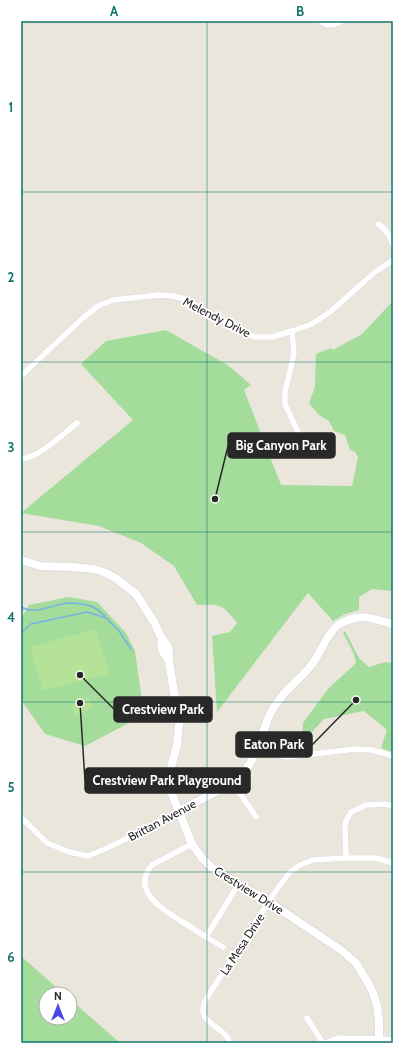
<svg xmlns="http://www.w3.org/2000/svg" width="414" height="1064" font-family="Cabin,sans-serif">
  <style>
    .green { fill: #a4dc9c }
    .pitch { fill: #b4e398 }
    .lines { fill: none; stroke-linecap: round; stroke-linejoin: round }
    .stream { stroke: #76b0e4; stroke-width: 1.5 }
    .street-casing { stroke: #d1d1e0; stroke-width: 6 }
    .secondary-casing { stroke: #d1d1e0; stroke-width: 9 }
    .street { stroke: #fff; stroke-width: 5.5 }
    .secondary { stroke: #fff; stroke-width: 8 }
    .grid { fill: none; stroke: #0f766e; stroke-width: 1; stroke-opacity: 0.55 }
    .labels { text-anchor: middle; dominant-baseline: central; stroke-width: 3.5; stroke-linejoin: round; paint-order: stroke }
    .street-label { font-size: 12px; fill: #282828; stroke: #fff }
    .leader { fill: none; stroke: #282828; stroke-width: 1.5 }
    .callout-dot { fill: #282828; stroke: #fff; stroke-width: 1.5 }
    .callout { fill: #282828; stroke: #282828; stroke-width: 1.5 }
    .callout-label { font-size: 13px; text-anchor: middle; font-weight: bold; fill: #fff }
    .neatline { fill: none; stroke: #0f766e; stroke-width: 1.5 }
    .grid-label { font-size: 13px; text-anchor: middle; font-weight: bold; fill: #0f766e }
  </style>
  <rect width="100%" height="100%" fill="#eae6db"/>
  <path class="green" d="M393 301V591L372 589 359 597V610L345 614 333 621 308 593 217 712 212 636 230 632 237 623C223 604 220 604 197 605L174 566 141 543 99 526 21 513 133 420 81 364 106 341 166 330 229 366 251 385 244 390 281 485 352 486 358 457 355 452 350 450 345 435 334 431 329 421 319 415 309 403 315 387 316 354 331 348 333 350 362 334Z
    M69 597 97 602 126 633 135 651 144 715 85 746 45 734 21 700V619L29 605Z
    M345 631 359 658 369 667 385 662 393 663V752L381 748 387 730 364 711 324 719 308 736 307 750 302 751 303 723 328 689 356 663 354 654 343 633Z
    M21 956 64 994H46V1018H70V999L120 1043H21Z"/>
  <path class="pitch" d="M96 629 109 673 43 691 30 647Z
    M88 698 93 708 76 716 71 706Z"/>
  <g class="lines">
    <path class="stream" d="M21 607C35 615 52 605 67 603 76 603 88 604 95 608 99 610 102 614 105 616
      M21 633 31 624 87 612 106 618 119 631 131 649"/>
    <g class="street-casing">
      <path id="street" d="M321 21C327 27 334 25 341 21
        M378 224C386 228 390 236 393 245
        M292 331 294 354 285 392V404L306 449
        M21 376 84 317 98 306 113 300 159 295 174 296 188 300 240 331 255 337H272L292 331 312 324 330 312 375 272 393 260
        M21 459C40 457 62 435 77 423
        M257 748 275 755 288 757 356 749 372 750 393 756
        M233 783 256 817
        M21 817 47 843 69 852 88 856 105 849 148 828 179 811
        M192 844 152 865C131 890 161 908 179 920 188 925 197 931 206 937L238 885
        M346 858 345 827 346 821 351 812 366 805 385 804 393 806
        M206 937 223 947
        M307 1018 323 1043
        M230 1043C224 1024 193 1024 206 999L273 895 289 873 300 865 313 860 346 858H376L393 863
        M326 1043 338 1038 379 1039 393 1040"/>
    </g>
    <g class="secondary-casing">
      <path id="secondary" d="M21 560 40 566 72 567 94 569 106 573 117 579 136 594 154 622 162 639 161 645 163 652 169 660
        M162 639C170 646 169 651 169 661L179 724 177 745 170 772 169 781 171 792 192 844 202 858 213 869 269 902 341 950 356 963 368 983 373 993 377 1005 379 1022V1043
        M179 811 233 783C255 766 260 738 270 714 279 695 296 683 309 668 318 658 322 645 330 634 334 628 339 623 346 621 364 613 376 620 393 624"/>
    </g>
    <use href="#street" class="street"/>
    <use href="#secondary" class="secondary"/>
  </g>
  <path class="grid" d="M207 21V1043M21 192H393M21 362H393M21 532H393M21 702H393M21 872H393"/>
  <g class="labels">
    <g class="street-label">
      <text transform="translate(217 317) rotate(27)">Melendy Drive</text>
      <text transform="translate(162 820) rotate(-28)">Brittan Avenue</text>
      <text transform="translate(249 890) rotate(32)">Crestview Drive</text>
      <text transform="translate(242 944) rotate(-57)">La Mesa Drive</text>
    </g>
  </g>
  <path class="leader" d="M215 499L228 446M80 675L114 709M356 700L312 745M80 703L85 781"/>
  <g class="callout-dot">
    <circle cx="215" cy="499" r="4"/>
    <circle cx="80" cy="675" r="4"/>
    <circle cx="356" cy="700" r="4"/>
    <circle cx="80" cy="703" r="4"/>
  </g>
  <g class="callout">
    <rect x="228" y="433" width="107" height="25" rx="4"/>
    <rect x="114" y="697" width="98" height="25" rx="4"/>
    <rect x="236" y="732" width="76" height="25" rx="4"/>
    <rect x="85" y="768" width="165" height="25" rx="4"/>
  </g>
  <g class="callout-label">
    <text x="281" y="450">Big Canyon Park</text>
    <text x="163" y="714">Crestview Park</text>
    <text x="274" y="749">Eaton Park</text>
    <text x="167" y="785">Crestview Park Playground</text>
  </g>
  <rect width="414" height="1064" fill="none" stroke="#ffffff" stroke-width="44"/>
  <g transform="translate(58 1006)"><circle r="19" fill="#ffffff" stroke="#a9a9a9"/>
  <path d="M0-3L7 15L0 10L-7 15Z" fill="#4b48ea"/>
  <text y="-6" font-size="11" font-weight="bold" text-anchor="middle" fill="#282828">N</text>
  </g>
  <rect x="22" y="22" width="370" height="1020" class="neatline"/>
  <g class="grid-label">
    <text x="114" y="16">A</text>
    <text x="300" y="16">B</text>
    <text x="11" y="112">1</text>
    <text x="11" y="282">2</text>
    <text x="11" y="452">3</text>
    <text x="11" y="622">4</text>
    <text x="11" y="792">5</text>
    <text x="11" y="962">6</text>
  </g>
</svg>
